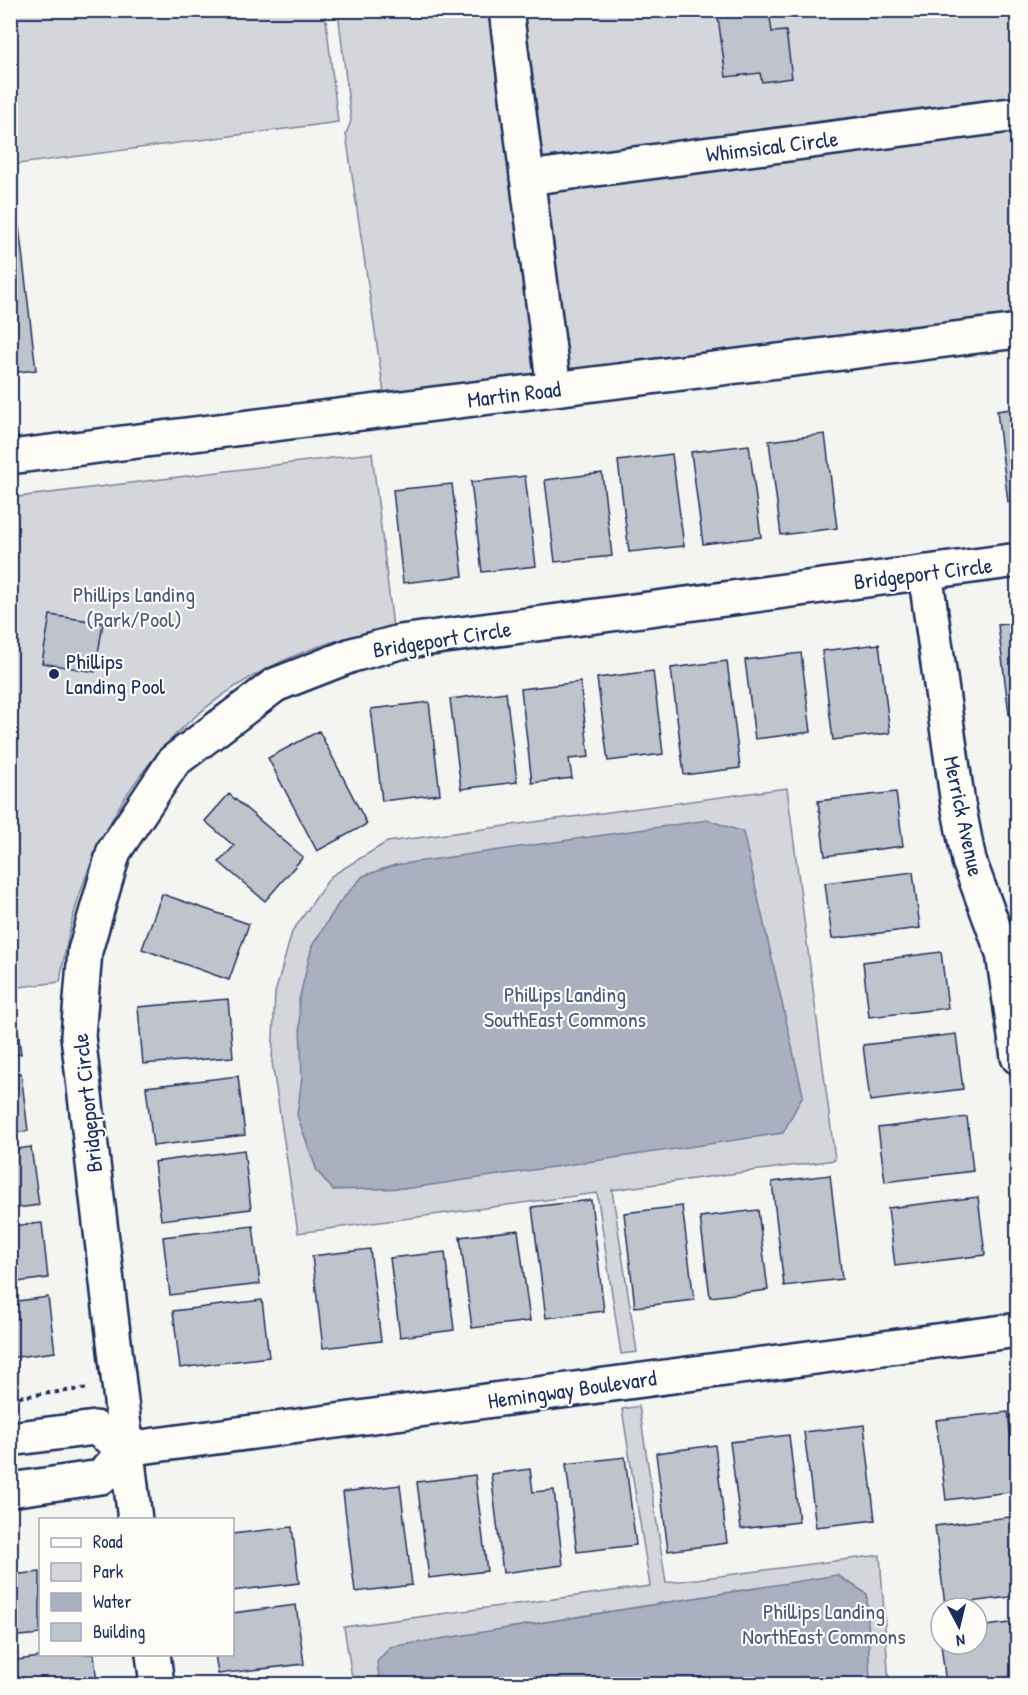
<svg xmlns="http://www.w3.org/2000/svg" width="1028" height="1695" font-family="'Patrick Hand',sans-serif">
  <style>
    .green { fill: #d4d6db; stroke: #78829c; stroke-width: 1.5 }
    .water { fill: #aab0bf; stroke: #717c98; stroke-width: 1.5 }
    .building { fill: #bfc3cc; stroke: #1b2f5e; stroke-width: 1.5 }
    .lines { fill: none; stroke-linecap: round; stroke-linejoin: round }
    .minor-casing { stroke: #1b2f5e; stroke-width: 38 }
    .path { stroke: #1b2f5e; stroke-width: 4; stroke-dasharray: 4.5 4.5; stroke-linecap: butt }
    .minor { stroke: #fdfcf7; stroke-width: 33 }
    .poi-dot { fill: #1b2f5e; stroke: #fdfcf7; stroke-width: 2 }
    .labels { text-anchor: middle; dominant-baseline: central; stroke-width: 4.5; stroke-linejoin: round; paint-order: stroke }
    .street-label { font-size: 22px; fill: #1b2f5e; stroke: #fdfcf7 }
    .park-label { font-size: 22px; fill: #49597d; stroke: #fdfcf7 }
    .poi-label { font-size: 22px; fill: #1b2f5e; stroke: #fdfcf7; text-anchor: start }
  </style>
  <rect width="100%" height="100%" fill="#f4f4f1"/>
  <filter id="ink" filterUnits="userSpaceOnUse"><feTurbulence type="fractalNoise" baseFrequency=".0167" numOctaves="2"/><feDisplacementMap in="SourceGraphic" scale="12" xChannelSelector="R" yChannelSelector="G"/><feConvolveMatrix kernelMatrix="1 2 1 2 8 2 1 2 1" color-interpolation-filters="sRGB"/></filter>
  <g filter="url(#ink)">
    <path class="green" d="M10 11H325L338 122 11 165Z
      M338 11H1017V314L384 393 346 134 351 121Z
      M372 453 393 627C201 662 87 791 60 982L11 988 10 498Z
      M787 788 835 1160 612 1190 637 1352 621 1354 597 1193 298 1233 272 1062 275 993 292 932 331 876 387 842Z
      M639 1406 666 1583 880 1555 889 1684H353L344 1627 650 1586 622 1409Z"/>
    <path class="water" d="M708 820 743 832 803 1095 783 1133 411 1188 333 1190 317 1171 297 1115 302 1077 299 1000 312 946 339 903 363 876 395 865Z
      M837 1575 867 1594 870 1684H380L377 1662 390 1647Z"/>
    <path class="building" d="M717 10H769L772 32 786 31 792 78 762 82 760 73 726 77Z
      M18 218 36 370 10 373V219Z
      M1018 408V501L1008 502 997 411Z
      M825 434 837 528 781 535 769 441Z
      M749 445 761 537 703 544 691 452Z
      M672 454 684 546 629 552 618 461Z
      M602 473 612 556 555 562 545 480Z
      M525 476 536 566 482 572 471 482Z
      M452 484 463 576 403 583 393 490Z
      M50 615 103 623 95 672 42 663Z
      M1018 623V713L1009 714 998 625Z
      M879 644 890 733 833 740 822 651Z
      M801 653 811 732 755 739 745 660Z
      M727 661 740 768 684 775 671 668Z
      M653 671 663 754 608 761 597 678Z
      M580 682 589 757 569 759 572 778 532 783 521 689Z
      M506 692 517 782 461 789 450 699Z
      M429 702 440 794 382 801 371 709Z
      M319 731 367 824 317 851 268 758Z
      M896 792 903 846 825 856 818 801Z
      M229 794 303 857 265 901 219 862 234 846 205 821Z
      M913 872 920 928 832 939 825 883Z
      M162 894 249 924 229 980 142 949Z
      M941 952 948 1008 869 1017 863 962Z
      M14 999 21 1054 10 1055V1000Z
      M228 999 233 1057 143 1064 138 1007Z
      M956 1034 963 1089 870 1101 863 1045Z
      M21 1073 28 1131 10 1133V1075Z
      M238 1076 245 1135 153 1146 146 1087Z
      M967 1117 973 1171 885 1182 878 1128Z
      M31 1147 39 1205 10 1209V1150Z
      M244 1150 251 1209 161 1220 154 1162Z
      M830 1175 842 1279 784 1286 772 1182Z
      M978 1197 985 1255 895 1266 888 1208Z
      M591 1200 604 1311 546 1318 532 1207Z
      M682 1206 694 1300 635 1307 624 1213Z
      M758 1210 768 1290 710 1297 700 1217Z
      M42 1223 48 1278 10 1283V1226Z
      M253 1226 260 1284 170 1295 163 1237Z
      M518 1230 530 1321 472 1328 460 1237Z
      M370 1249 381 1341 323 1348 312 1256Z
      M445 1252 454 1330 400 1337 390 1258Z
      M48 1297 55 1352 10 1358V1302Z
      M262 1300 269 1357 180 1368 173 1311Z
      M1008 1412 1017 1491 946 1500 936 1420Z
      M864 1425 875 1520 816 1527 804 1432Z
      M789 1435 799 1522 741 1529 730 1442Z
      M715 1445 727 1543 668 1551 656 1453Z
      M625 1457 636 1545 577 1552 566 1464Z
      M530 1469 533 1492 554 1490 563 1565 503 1573 491 1474Z
      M475 1475 487 1571 429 1578 417 1482Z
      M400 1485 412 1585 355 1592 343 1492Z
      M1018 1516V1596L945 1605 935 1526Z
      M292 1527 299 1583 232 1591V1534Z
      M40 1572V1634L10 1637V1575Z
      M296 1605 304 1664 218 1674 215 1654H232V1613Z
      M1018 1622 1017 1684H946L941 1644H977V1627Z
      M62 1654H94L97 1684H11L10 1661Z"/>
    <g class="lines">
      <g class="minor-casing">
        <path id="minor" d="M506 10 554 389
          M527 178 1018 114
          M10 457 1018 331
          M925 572 958 804 969 861 1003 953 1018 1057
          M10 1439 95 1428 126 1449 1018 1330
          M10 1490 101 1477 126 1449
          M135 1520 78 1036 85 951 114 851 174 761 275 685 352 655 400 642 1018 560
          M153 1654 157 1684"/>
      </g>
      <path class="path" d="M10 1398 90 1388"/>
      <use href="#minor" class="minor"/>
    </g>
  </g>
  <circle class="poi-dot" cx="54" cy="674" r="6"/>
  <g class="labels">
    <g class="street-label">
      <text transform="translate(772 146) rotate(-7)">Whimsical Circle</text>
      <text transform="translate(514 394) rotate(-7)">Martin Road</text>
      <text transform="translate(923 573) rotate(-7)">Bridgeport Circle</text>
      <text transform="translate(442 639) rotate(-9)">Bridgeport Circle</text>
      <text transform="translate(964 816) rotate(78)">Merrick Avenue</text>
      <text transform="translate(87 1103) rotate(-96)">Bridgeport Circle</text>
      <text transform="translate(572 1389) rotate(-8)">Hemingway Boulevard</text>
    </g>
    <g class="park-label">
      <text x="134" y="594">Phillips Landing<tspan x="134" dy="25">(Park/Pool)</tspan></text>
      <text x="565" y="994">Phillips Landing<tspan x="565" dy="25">SouthEast Commons</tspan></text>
      <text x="824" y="1611">Phillips Landing<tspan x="824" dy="25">NorthEast Commons</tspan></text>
    </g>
    <g class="poi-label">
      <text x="66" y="661">Phillips<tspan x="66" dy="25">Landing Pool</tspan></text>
    </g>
  </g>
  <rect width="1028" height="1695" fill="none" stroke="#fdfcf7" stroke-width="36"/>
  <rect x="18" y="18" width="992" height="1659" fill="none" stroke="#1b2f5e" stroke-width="2" filter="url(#ink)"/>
  <rect x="39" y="1518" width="195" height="138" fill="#fdfcf7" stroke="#a3aaba" stroke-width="1.5"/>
  <rect x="51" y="1538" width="30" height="9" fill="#fdfcf7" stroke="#a3aaba" stroke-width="1.5"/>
  <text x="93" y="1548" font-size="18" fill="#1b2f5e">Road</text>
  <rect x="51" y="1563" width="30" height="18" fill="#d4d6db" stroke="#a3aaba" stroke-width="1.5"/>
  <text x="93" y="1578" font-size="18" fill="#1b2f5e">Park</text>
  <rect x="51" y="1593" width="30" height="18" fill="#aab0bf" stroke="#a3aaba" stroke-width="1.5"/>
  <text x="93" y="1608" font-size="18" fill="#1b2f5e">Water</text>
  <rect x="51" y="1623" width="30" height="18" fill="#bfc3cc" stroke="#a3aaba" stroke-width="1.5"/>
  <text x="93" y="1638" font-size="18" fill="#1b2f5e">Building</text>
  <g transform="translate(959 1626) rotate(173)"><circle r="28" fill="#fdfcf7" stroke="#a3aaba" stroke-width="1.5"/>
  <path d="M0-4.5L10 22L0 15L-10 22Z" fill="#1b2f5e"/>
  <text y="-9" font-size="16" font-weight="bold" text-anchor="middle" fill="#1b2f5e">N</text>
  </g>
</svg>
